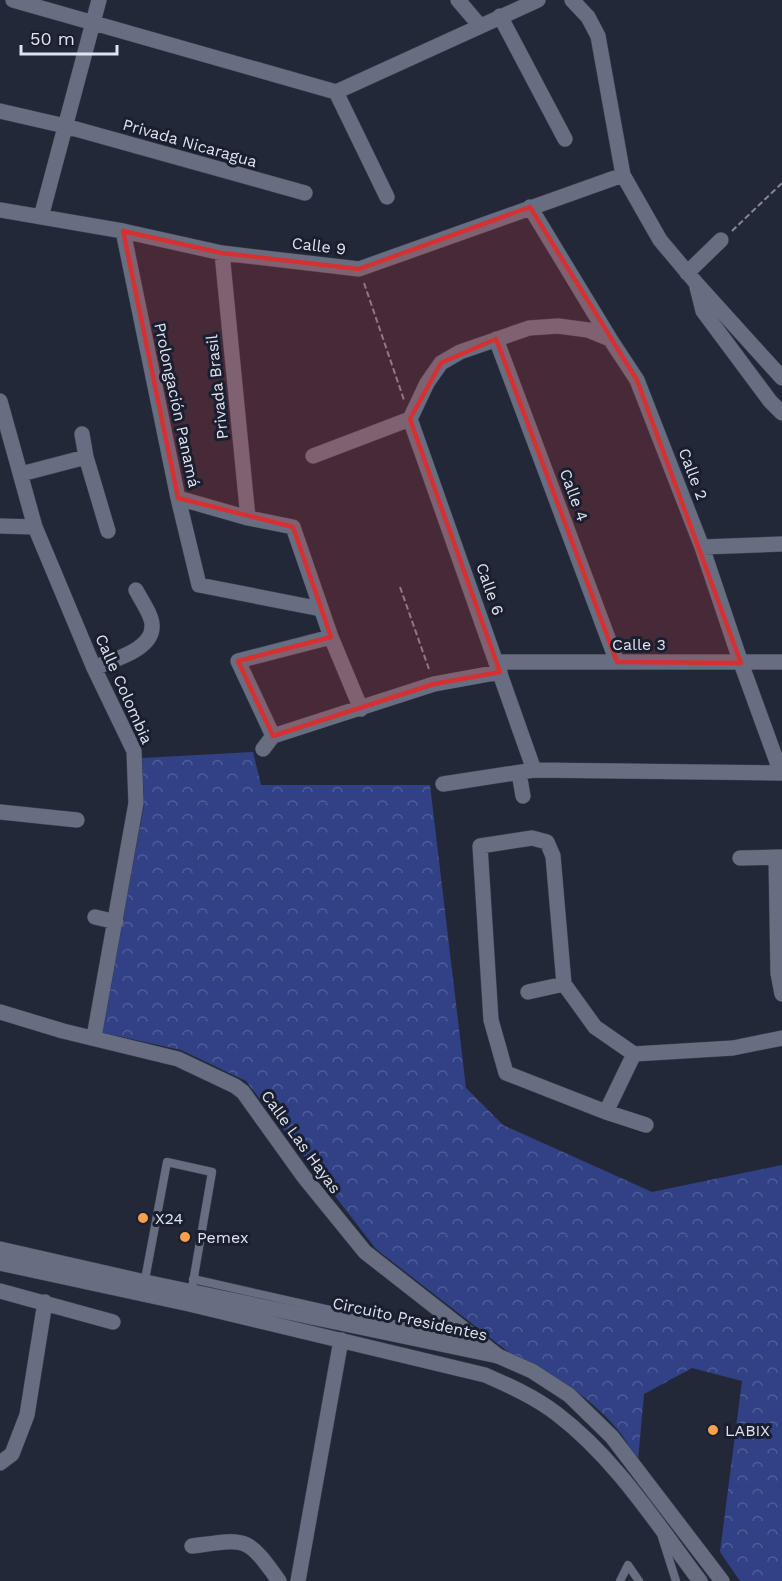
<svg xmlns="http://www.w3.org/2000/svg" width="782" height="1581" font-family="'Work Sans',sans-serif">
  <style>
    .forest { fill: url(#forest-crowns) }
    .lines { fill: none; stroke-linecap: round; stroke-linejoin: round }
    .lane-casing { stroke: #3f4351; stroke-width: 9 }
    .street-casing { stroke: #3f4351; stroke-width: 16 }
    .secondary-casing { stroke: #3f4351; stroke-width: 16 }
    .path { stroke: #848896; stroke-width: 2; stroke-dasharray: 6 3; stroke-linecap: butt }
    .lane { stroke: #686e82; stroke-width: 8 }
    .street { stroke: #686e82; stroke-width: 15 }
    .secondary { stroke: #686e82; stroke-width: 15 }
    .marked { fill: #d63132; fill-opacity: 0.2; stroke: #d63132; stroke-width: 4.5; stroke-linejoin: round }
    .poi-dot { fill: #f9a04c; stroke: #1a1f2f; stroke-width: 2 }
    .labels { text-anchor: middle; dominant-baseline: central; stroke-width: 6; stroke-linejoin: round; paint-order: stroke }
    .street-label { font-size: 16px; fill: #dfe3ee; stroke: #1a1f2f }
    .poi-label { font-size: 16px; fill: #dfe3ee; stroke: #1a1f2f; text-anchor: start }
  </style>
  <defs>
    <pattern id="forest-crowns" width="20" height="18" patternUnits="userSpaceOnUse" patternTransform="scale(1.5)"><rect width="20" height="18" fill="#314186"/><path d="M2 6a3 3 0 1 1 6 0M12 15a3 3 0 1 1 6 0" fill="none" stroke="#4e5c97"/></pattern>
  </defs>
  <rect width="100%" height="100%" fill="#232839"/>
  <path class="forest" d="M253 752 261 785H430L466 1088 503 1125 652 1192 782 1165V1581H740L720 1552 742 1381 692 1368 644 1394 638 1460C631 1450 625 1438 617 1429 591 1397 549 1371 511 1354L376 1249 246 1081 181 1050 100 1032 144 806 142 758Z"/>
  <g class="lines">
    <g class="lane-casing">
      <path id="lane" d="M193 1279 441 1335 473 1339
        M144 1285 167 1162 212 1172 191 1294
        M662 1537 676 1581
        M620 1581 628 1565 639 1581"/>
    </g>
    <g class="street-casing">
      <path id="street" d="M13 0 336 92 538 0
        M458 0 480 26
        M572 0 588 17 598 36 623 175 660 240 697 284 782 378
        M500 16 565 139
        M336 92 387 197
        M0 111 65 126 305 193
        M530 207 610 339 637 380 702 547 741 663 781 773
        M0 210 123 231 222 253 359 269 623 175
        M41 217 99 0
        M123 231 178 498 199 585 321 609
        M222 253 248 518
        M687 273 721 240
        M697 287 703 311 770 401 782 413
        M496 339 617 662
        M0 401 35 527 94 668 134 751 136 803 94 1037
        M410 419 534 770
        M410 419 427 383 441 363 460 352 529 328 558 326 588 330 610 339
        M82 434 86 457 108 531
        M313 456 410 419
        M21 474 86 457
        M178 498 248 518 293 527 331 637 361 709
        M0 526 35 527
        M702 547 782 544
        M496 662H782
        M94 668C112 660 154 650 152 625 152 615 141 600 136 590
        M273 736 434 684 500 672
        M273 736 238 661 331 637
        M263 749 273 736
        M519 773 523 796
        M443 784 534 770 782 773
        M0 812 77 820
        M776 857 778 973 782 994
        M740 858 782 857
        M95 917 116 922
        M528 992 564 984
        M0 1012 63 1031 178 1059 235 1086 243 1092 304 1177 365 1252 498 1356
        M606 1112 634 1054
        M646 1125 606 1112 506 1073 491 1020 480 846 532 838 547 842 553 856 564 984 595 1027 634 1054 733 1048 782 1038
        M0 1291 113 1322
        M0 1463 12 1454 27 1415 45 1302
        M192 1546C247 1539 246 1535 279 1581
        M298 1581 341 1340"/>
    </g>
    <g class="secondary-casing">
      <path id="secondary" d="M0 1249 145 1282 498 1356 532 1371 569 1395 612 1437 722 1581
        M0 1263 189 1304 485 1375C510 1386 535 1397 557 1414 616 1459 656 1523 700 1581"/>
    </g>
    <path class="path" d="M732 231 782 183
      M364 283 404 400
      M400 587 430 672"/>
    <use href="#lane" class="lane"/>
    <use href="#street" class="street"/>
    <use href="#secondary" class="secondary"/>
  </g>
  <path class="marked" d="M530 207 637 380 741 663 617 662 496 339 441 363 410 419 500 672 434 684 273 736 238 661 331 637 293 527 178 498 123 231 222 253 359 269Z"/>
  <g class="poi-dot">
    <circle cx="143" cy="1218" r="6"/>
    <circle cx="185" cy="1237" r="6"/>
    <circle cx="713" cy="1430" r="6"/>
  </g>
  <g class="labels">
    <g class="street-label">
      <text transform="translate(190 143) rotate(16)">Privada Nicaragua</text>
      <text transform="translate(319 246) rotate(7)">Calle 9</text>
      <text transform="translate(217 387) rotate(-96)">Privada Brasil</text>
      <text transform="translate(177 405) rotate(78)">Prolongación Panamá</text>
      <text transform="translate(693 474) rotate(69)">Calle 2</text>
      <text transform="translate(574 495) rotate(70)">Calle 4</text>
      <text transform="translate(490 589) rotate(71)">Calle 6</text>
      <text x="639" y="644">Calle 3</text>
      <text transform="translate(124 689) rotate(66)">Calle Colombia</text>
      <text transform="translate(301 1142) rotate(54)">Calle Las Hayas</text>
      <text transform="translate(410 1319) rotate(12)">Circuito Presidentes</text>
    </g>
    <g class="poi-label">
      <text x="155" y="1218">X24</text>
      <text x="197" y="1237">Pemex</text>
      <text x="725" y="1430">LABIX</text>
    </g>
  </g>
  <path d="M21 45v9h96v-9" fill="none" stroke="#dfe3ee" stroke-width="3"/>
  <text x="30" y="45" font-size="18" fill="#dfe3ee" stroke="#1a1f2f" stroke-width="4.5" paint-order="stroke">50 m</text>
</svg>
